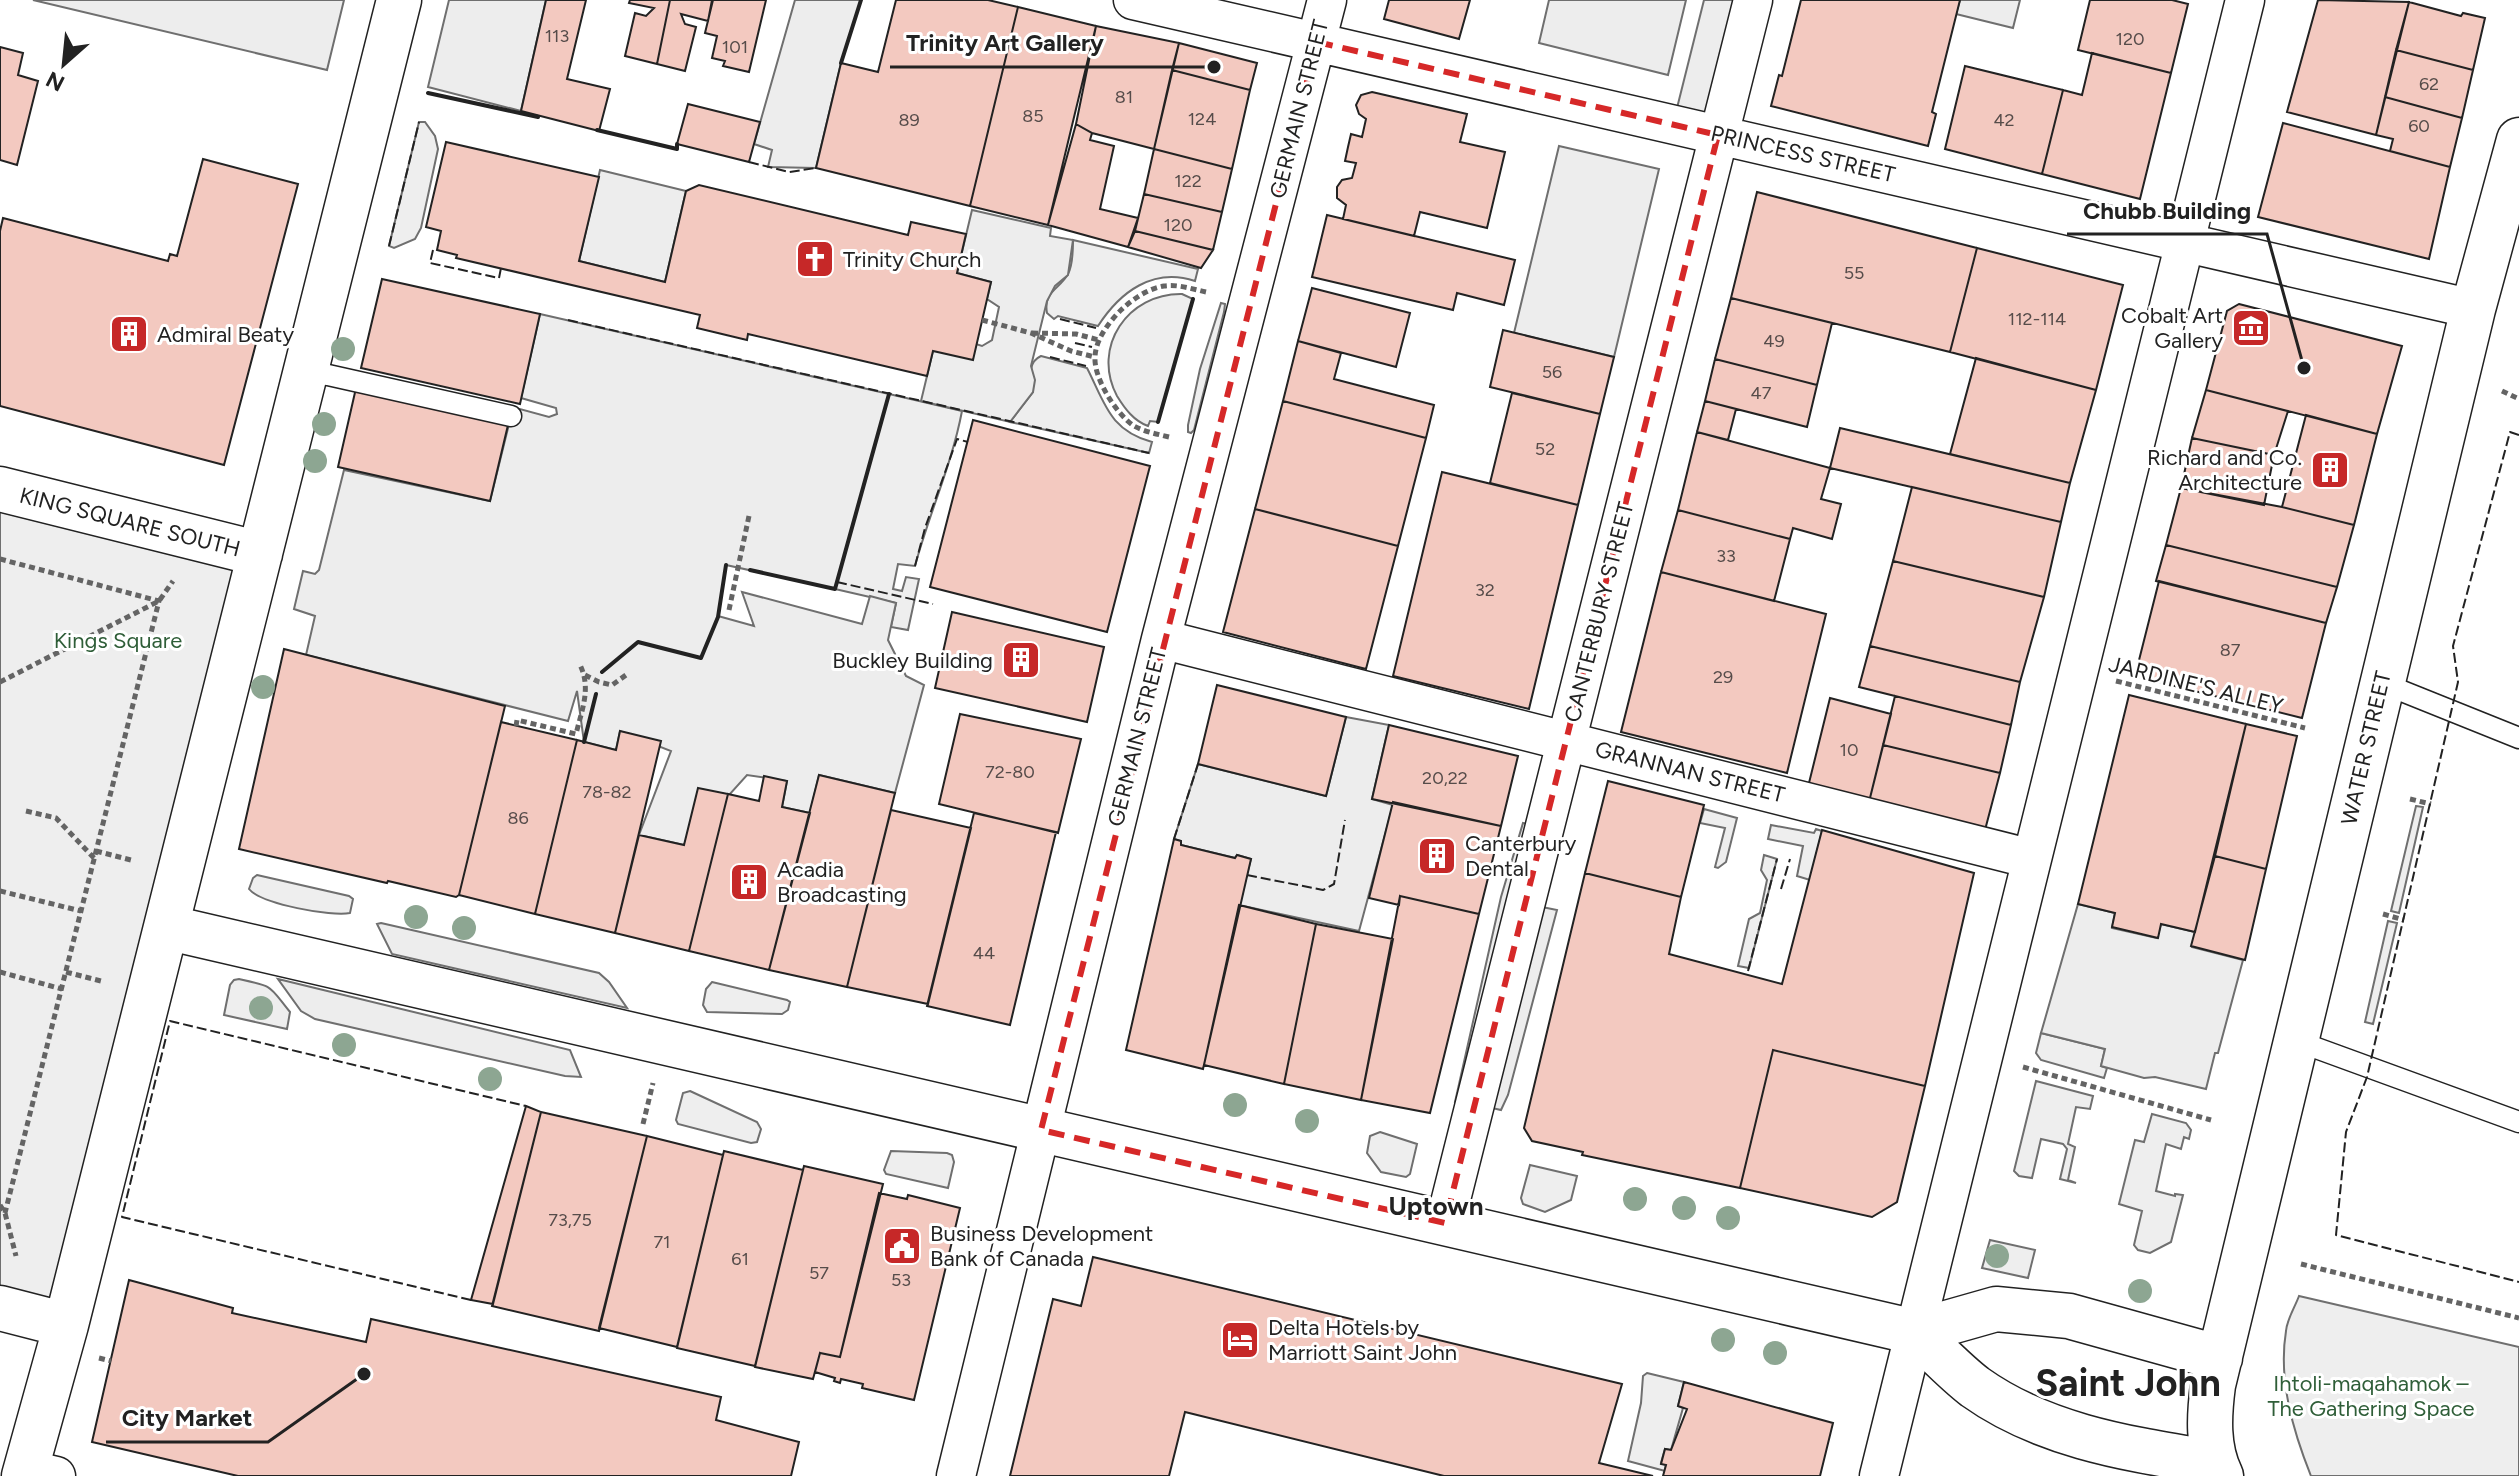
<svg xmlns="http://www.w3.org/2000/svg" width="2519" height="1476" font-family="Figtree,sans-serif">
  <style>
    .green { fill: #eee; stroke: #6f6f6f; stroke-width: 2 }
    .parking { fill: #ededed; stroke: #6f6f6f; stroke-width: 2 }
    .building { fill: #f3c9c0; stroke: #222; stroke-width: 2 }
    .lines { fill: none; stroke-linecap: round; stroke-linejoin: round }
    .lane-casing { stroke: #222; stroke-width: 23 }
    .street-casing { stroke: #222; stroke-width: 41 }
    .secondary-casing { stroke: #222; stroke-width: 47 }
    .path { stroke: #646464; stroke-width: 5; stroke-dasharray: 6 4; stroke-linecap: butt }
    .lane { stroke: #fff; stroke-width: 20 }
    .street { stroke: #fff; stroke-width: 38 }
    .secondary { stroke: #fff; stroke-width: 44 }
    .fence { stroke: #222; stroke-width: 2; stroke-dasharray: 10 4; stroke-linecap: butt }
    .wall { stroke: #222; stroke-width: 4 }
    .tree { fill: #8da692 }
    .marked { fill: none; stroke: #d62828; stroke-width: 6; stroke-dasharray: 16 10; stroke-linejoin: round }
    .labels { text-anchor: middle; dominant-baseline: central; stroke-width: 6; stroke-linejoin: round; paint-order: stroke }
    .number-label { font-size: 18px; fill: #564c4a }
    .street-label { font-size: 22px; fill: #222; stroke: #fff }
    .poi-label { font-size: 22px; fill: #222; stroke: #fff; text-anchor: start }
    .park-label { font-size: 22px; fill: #2f5e38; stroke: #fff }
    .quarter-label { font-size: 26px; font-weight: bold; fill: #222; stroke: #fff }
    .town-label { font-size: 38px; font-weight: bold; fill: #222; stroke: #fff }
    .leader { fill: none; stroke: #222; stroke-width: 3 }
    .callout-dot { fill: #222; stroke: #fff; stroke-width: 3 }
    .callout-label { font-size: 24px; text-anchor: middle; font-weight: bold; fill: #222; stroke: #fff; stroke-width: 6; stroke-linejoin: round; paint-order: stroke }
  </style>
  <rect width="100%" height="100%" fill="#fff"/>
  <path class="green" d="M419 122H425L435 136 438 149 421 228 415 239 394 248 389 246Z
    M1073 240 1198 269 1195 281C1153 267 1120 292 1098 326L1058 316 1054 319 1047 313C1043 291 1060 289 1068 274 1073 265 1073 250 1073 240Z
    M1182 294 1193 299 1158 422 1150 421 1148 426C1134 421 1125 409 1117 396 1091 347 1128 293 1182 294Z
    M1221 303 1225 304 1224 312 1194 430 1191 433 1188 432V425L1200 369Z
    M1041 356 1087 368C1105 403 1109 430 1152 442L1149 453 1010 422 1033 392C1032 378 1026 363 1041 356Z
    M889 394 962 411C952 464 929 514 915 566L898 564 893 589 902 591 906 577 919 579 908 630 891 627 896 603 835 589Z
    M0 489 260 554 66 1325 0 1308Z
    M2416 806 2423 807 2399 913 2391 911Z
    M1704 809 1737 818 1726 862 1718 868 1715 867 1725 828 1700 823Z
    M1771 825 1814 833 1816 829 1822 831 1810 880 1797 876 1803 846 1768 839Z
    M1764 855 1777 859 1749 968 1738 966 1749 919 1760 913 1767 880 1761 870Z
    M257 875 349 896 353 899 350 913C332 917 261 904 249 889L253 878Z
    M2388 921 2397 923 2373 1024 2365 1022Z
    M239 979C275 987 268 985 290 1012L287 1029 224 1015 230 985 234 980Z
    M712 982 787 1000 790 1002 788 1010 782 1014 707 1012 703 1005 706 989Z
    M2041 1033 2105 1049 2101 1066 2107 1068 2104 1078 2041 1060 2036 1053Z
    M2036 1081 2093 1096 2090 1109 2076 1107 2068 1144 2075 1147 2068 1180 2076 1183 2060 1179 2067 1149 2063 1144 2041 1139 2032 1178 2019 1176 2014 1171Z
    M690 1091 757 1122 761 1129 757 1142 751 1143 678 1124 676 1120 683 1093Z
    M2152 1114 2186 1123 2191 1130 2189 1139 2184 1137 2181 1149 2166 1144 2156 1191 2175 1196V1194L2183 1195 2171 1242 2150 1253 2138 1250 2134 1245 2142 1211 2119 1204 2135 1140 2144 1142Z
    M1380 1132 1417 1144 1410 1174 1406 1177 1381 1172 1367 1153 1370 1136Z
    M891 1151 947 1153 952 1155 954 1162 948 1188 886 1174 884 1170Z
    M1530 1165 1577 1176 1571 1200 1545 1212 1523 1204 1521 1198Z
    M1990 1240 2035 1250 2028 1278 1982 1268Z
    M2299 1296 2519 1347V1476H2311C2293 1431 2278 1380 2286 1331 2287 1319 2295 1307 2299 1296Z
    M1647 1373 1684 1382 1678 1406 1683 1408 1671 1450 1665 1449 1661 1463 1666 1465 1665 1471 1628 1461 1641 1403 1643 1376Z"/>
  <path class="parking" d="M33 0H344L327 70Z
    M449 0H546L521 111 428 87Z
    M795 0H861L841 63 816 168 768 167 772 150 754 144Z
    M1549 0H1686L1668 75 1539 43Z
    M1704 0H1753L1718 135 1673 124Z
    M1960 0H2020L2013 28 1956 14Z
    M1559 146 1659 169 1614 357 1514 333Z
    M600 170 686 191 665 282 579 261Z
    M972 210 1051 228 1050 236 1073 240 1068 275 1055 286 1047 301 1031 366 1035 380 1033 392 1010 422 921 401 933 351 976 344 982 346 992 340 999 307 987 299 991 282 957 273Z
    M540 314 889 394 835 589 726 565 718 616 754 626 742 592 862 624 870 596 896 603 888 640 906 676 924 685 895 793 819 775 810 813 782 807 787 781 747 775 684 845 639 835 671 751 620 731 616 750 584 742 577 691 568 721 306 655 315 616 294 609 303 571 315 574 319 570 344 470 490 501 511 416 520 409 549 417 557 414 556 408 521 398Z
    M1346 717 1389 725 1372 799 1393 805 1359 931 1239 905 1251 859 1237 855 1235 858 1181 845V841L1174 839 1198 764 1326 796Z
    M1523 823 1535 825 1467 1105 1455 1102 1501 897Z
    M2078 904 2115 913 2112 928 2157 938 2161 924 2195 932 2192 947 2243 960 2218 1053H2215L2206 1089 2155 1077 2144 1078 2101 1066 2105 1049 2041 1033Z
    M1542 907 1557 910 1508 1095 1501 1110 1492 1108Z
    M381 923 599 973 609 982 627 1008 392 954 377 924Z
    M278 979 570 1050 581 1077 565 1076 315 1019 301 1011Z"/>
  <path class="building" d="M546 0H586L567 79 610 89 599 131 521 111Z
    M630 0H670L657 64 625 56 635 13 646 16 654 8 629 3Z
    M670 0H712L708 21 681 14 685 24 696 27 685 71 657 64Z
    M713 0H766L749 72 723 66 725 61 712 58 717 36 705 33Z
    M896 0H988L1018 7 970 206 816 168 841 63 878 72Z
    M1389 0H1470L1459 39 1384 19Z
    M1801 0H1960L1932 112 1936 114 1928 146 1771 106 1779 75 1782 76Z
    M2090 0H2172L2188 4 2171 73 2078 50Z
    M2318 0 2409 2 2376 135 2287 112Z
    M2409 2 2461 16 2463 13 2485 18 2473 70 2396 50Z
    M1018 7 1096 26 1048 225 970 206Z
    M1096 26 1179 43 1154 149 1092 133 1076 124Z
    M1179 43 1257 63 1250 90 1172 70Z
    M0 47 23 53 18 75 38 81 17 165 0 160Z
    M2396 50 2473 70 2462 118 2385 97Z
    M2092 53 2171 73 2140 199 2042 174 2063 90 2082 95Z
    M1965 66 2063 90 2042 174 1945 149Z
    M1172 70 1250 90 1232 169 1154 149Z
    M1372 92 1467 114 1460 142 1505 152 1487 228 1420 212 1414 236 1343 219 1346 205 1337 198V187L1342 180 1352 178 1356 163 1345 161 1348 147 1351 134 1362 137 1366 119 1359 114 1356 105 1361 95Z
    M2385 97 2462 118 2450 167 2390 151 2393 139 2376 135Z
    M688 104 760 122 749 162 677 144Z
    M2283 123 2450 167 2429 259 2258 217Z
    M1076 124 1092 133 1090 140 1114 146 1100 209 1138 218 1128 247 1048 225Z
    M446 142 599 177 579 261 665 282 686 191 699 185 908 235 911 222 966 234 957 273 991 282 973 360 933 351 927 376 748 334 747 340 697 328 700 315 456 258 457 255 437 250 441 231 426 227Z
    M1154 149 1232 169 1222 212 1144 194Z
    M203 159 298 184 224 465 0 406V231L3 218 168 261 170 254 177 256Z
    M1757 192 1977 248 1950 352 1731 298Z
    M1144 194 1222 212 1213 250 1135 231Z
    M1327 215 1515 260 1504 305 1457 293 1453 310 1312 277Z
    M1135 231 1213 250 1201 268 1128 247Z
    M1977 248 2123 285 2096 390 1950 352Z
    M382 279 540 314 520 404 361 368Z
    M1312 288 1410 313 1396 367 1298 341Z
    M1731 298 1832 323 1817 385 1715 359Z
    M2239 304 2402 346 2377 434 2206 390 2227 311Z
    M1503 330 1614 357 1600 414 1490 387Z
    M1298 341 1341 353 1334 379 1434 405 1426 438 1283 401Z
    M1976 358 2096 390 2070 483 1950 454Z
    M1715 359 1817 385 1807 427 1705 401Z
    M356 388 508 425 490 501 338 467Z
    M2206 390 2288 411 2274 455 2192 438Z
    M1512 393 1600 414 1578 505 1490 483Z
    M1283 401 1426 438 1398 546 1255 509Z
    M1705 401 1736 409 1728 440 1697 432Z
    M2306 415 2377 434 2354 525 2282 507Z
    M973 420 1150 466 1107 632 930 587Z
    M1840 428 2070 483 2061 522 1830 468Z
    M1697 432 1830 468 1821 499 1841 504 1832 539 1793 528 1790 539 1678 510Z
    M2192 438 2274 455 2264 505 2181 488Z
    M1442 472 1578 505 1529 709 1393 676Z
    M1912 487 2061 522 2044 597 1893 561Z
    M2181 488 2282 507 2354 525 2337 587 2166 545Z
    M1255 509 1398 546 1366 669 1223 632Z
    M1678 510 1790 539 1774 601 1661 572Z
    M2166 545 2337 587 2326 623 2156 581Z
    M1893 561 2044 597 2020 682 1870 646Z
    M1661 572 1826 614 1787 773 1621 732Z
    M2159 581 2326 623 2302 718 2135 676Z
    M952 612 1104 647 1087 722 935 688Z
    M1870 646 2020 682 2011 725 1859 687Z
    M284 649 505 706 459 895 456 897 388 881 387 883 239 849Z
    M1217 685 1346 717 1326 796 1198 764Z
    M2129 695 2246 724 2195 932 2161 924 2158 938 2112 927 2115 913 2078 904Z
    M1895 696 2011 725 2000 773 1883 745Z
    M1830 698 1891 714 1869 802 1808 787Z
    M960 714 1081 739 1058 833 939 804Z
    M501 722 577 740 535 914 459 895Z
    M2246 724 2297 736 2266 869 2215 856Z
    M1389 725 1518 756 1501 826 1372 799Z
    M620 731 661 741 615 933 535 914 577 740 616 750Z
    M1883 745 2000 773 1985 830 1869 802Z
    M819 775 895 793 847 987 769 970Z
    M764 776 787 781 782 807 810 813 769 970 689 951 728 794 759 801Z
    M1608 781 1704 805 1681 897 1585 873Z
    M698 788 728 794 689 951 615 933 639 835 684 845Z
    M1393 802 1501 826 1479 914 1400 896 1399 905 1369 898Z
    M891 810 971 828 928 1004 847 987Z
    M974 813 1056 832 1010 1025 927 1006Z
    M1822 830 1974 873 1925 1086 1773 1050 1740 1188 1582 1155 1583 1152 1532 1141 1524 1128 1585 873 1681 897 1669 954 1782 984Z
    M1174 839 1181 841V845L1235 858 1237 855 1251 859 1203 1069 1126 1050Z
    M2215 856 2266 869 2245 960 2191 946Z
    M1400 896 1479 914 1430 1113 1361 1100Z
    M1239 905 1316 924 1284 1084 1204 1065Z
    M1316 924 1393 939 1361 1100 1284 1084Z
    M1773 1050 1925 1086 1897 1202 1872 1217 1740 1188Z
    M526 1106 541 1112 493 1304 471 1300Z
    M541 1112 647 1136 599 1331 492 1306Z
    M647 1136 723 1155 677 1347 599 1328Z
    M724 1151 803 1170 755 1366 677 1348Z
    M804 1166 883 1184 840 1357 820 1353 813 1379 755 1367Z
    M879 1193 907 1199 908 1195 960 1208 914 1400 862 1388 863 1384 841 1379 840 1383 834 1381 835 1378 815 1372 820 1353 840 1357Z
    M1093 1257 1622 1384 1599 1463 1653 1476H1444L1185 1412 1169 1476H1010L1053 1299 1081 1306Z
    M129 1280 233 1308 232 1313 366 1342 371 1319 721 1397 716 1420 799 1442 791 1476H238L92 1442Z
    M1684 1382 1833 1423 1820 1476H1663L1666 1465 1661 1464 1665 1449 1671 1450 1687 1409 1678 1406Z"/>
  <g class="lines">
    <g class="lane-casing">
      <path id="lane" d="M305 372 328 375 511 416
        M2382 683 2519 738
        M2297 1041 2519 1122"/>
    </g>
    <g class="street-casing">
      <path id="street" d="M1133 0 2473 309
        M1161 639 2032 859
        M1445 1223 1753 0
        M26 1469 56 1476
        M956 1476 1161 639 1327 0
        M1879 1476 2245 0"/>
    </g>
    <g class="secondary-casing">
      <path id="secondary" d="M0 489 260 554
        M166 927 1915 1332C1935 1350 1954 1371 1975 1387 2045 1437 2131 1449 2214 1463
        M0 1308 66 1325
        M1915 1332 1996 1309 2069 1316 2220 1358
        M24 1476 66 1325 399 0
        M2221 1476C2207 1448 2209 1415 2213 1385L2473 309 2519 140"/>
    </g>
    <path class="path" d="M982 320 1031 333 1071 351 1095 357
      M1032 333 1076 334 1099 340
      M2502 391 2519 399
      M1169 437C1157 434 1145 432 1134 426 1117 415 1094 379 1095 358 1095 340 1109 322 1121 310 1133 299 1147 289 1164 286 1178 284 1192 289 1206 292
      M0 559 159 601 5 1213 0 1212
      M729 610 749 516
      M585 675 599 682 612 685 626 675
      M2116 681 2305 728
      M0 682 159 601 173 581
      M516 726 517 720 576 734C582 709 592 687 579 663
      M2410 799 2431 804
      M26 811 56 818 94 858
      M96 851 131 860
      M0 891 81 911
      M2383 914 2404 920
      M0 972 62 989
      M66 972 101 981
      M2023 1067 2211 1120
      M643 1124 653 1083
      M0 1205 5 1213 16 1256
      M2301 1264 2519 1318
      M99 1358 111 1361"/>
    <use href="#lane" class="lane"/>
    <use href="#street" class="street"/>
    <use href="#secondary" class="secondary"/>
    <path class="fence" d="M749 162 789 172 816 168
      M389 246 419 122
      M433 250 430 263 499 278 501 268
      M1060 319 1096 328
      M568 320 1149 453
      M1075 343 1092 347
      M1050 357 1086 366
      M1158 422 1193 299
      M2519 435 2510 432 2453 646 2458 682 2367 1077 2346 1132 2336 1235 2519 1282
      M915 566 925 528 957 439 968 442
      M837 582 933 604
      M1174 839 1198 764
      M1247 875 1323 890 1334 884 1345 820
      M1781 889 1790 859
      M1748 971 1777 859
      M471 1300 122 1217 170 1021 526 1106"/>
    <path class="wall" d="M841 63 861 0
      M428 93 538 117
      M597 130 677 149V144
      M1158 422 1193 299
      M750 570 835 589 889 394
      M602 672 638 642 701 658 718 617 726 565
      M584 742 596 694"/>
  </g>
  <g class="tree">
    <circle cx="343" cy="349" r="12"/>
    <circle cx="324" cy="424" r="12"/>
    <circle cx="315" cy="461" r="12"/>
    <circle cx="263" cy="687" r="12"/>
    <circle cx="416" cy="917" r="12"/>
    <circle cx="464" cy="928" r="12"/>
    <circle cx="261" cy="1008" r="12"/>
    <circle cx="344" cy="1045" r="12"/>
    <circle cx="490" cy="1079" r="12"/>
    <circle cx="1235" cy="1105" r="12"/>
    <circle cx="1307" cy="1121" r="12"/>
    <circle cx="1635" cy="1199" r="12"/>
    <circle cx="1684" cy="1208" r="12"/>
    <circle cx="1728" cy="1218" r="12"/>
    <circle cx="1997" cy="1256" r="12"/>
    <circle cx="2140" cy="1291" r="12"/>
    <circle cx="1723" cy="1340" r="12"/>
    <circle cx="1775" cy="1353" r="12"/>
  </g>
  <path class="marked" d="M1317 42 1718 135 1445 1223 1041 1130Z"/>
  <defs>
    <g id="church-square" transform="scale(2)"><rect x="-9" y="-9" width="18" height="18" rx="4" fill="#c62828" stroke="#fff"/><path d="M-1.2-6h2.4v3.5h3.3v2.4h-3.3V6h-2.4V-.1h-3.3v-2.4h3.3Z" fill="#fff"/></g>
    <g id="museum-square" transform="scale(2)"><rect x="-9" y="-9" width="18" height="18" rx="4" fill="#c62828" stroke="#fff"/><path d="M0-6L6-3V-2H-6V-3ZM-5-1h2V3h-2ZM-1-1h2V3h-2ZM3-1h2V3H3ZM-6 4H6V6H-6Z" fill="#fff"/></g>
    <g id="building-square" transform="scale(2)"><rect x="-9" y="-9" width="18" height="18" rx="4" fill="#c62828" stroke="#fff"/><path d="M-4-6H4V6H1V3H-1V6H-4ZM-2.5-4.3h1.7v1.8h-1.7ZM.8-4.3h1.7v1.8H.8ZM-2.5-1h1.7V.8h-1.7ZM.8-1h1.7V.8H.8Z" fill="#fff"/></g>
    <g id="civic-square" transform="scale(2)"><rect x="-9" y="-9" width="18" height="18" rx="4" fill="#c62828" stroke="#fff"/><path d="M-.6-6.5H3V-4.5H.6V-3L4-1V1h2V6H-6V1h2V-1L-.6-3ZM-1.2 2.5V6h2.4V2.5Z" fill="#fff"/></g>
    <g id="hotel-square" transform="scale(2)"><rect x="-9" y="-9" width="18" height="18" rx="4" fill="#c62828" stroke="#fff"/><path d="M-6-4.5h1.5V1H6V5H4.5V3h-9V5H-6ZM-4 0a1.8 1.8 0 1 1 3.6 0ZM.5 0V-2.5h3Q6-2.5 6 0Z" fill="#fff"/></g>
  </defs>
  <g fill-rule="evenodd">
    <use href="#church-square" x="815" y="259"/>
    <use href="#museum-square" x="2251" y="328"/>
    <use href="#building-square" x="129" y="334"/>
    <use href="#building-square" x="2330" y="470"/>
    <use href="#building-square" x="1021" y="660"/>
    <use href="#building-square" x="1437" y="856"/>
    <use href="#building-square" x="749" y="882"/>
    <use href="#civic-square" x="902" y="1246"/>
    <use href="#hotel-square" x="1240" y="1340"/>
  </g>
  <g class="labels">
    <g class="number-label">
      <text x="557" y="36">113</text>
      <text x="2130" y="39">120</text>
      <text x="735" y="47">101</text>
      <text x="2429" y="84">62</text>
      <text x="1124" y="97">81</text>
      <text x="1033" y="116">85</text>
      <text x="1202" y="119">124</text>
      <text x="909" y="120">89</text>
      <text x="2004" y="120">42</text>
      <text x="2419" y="126">60</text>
      <text x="1188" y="181">122</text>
      <text x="1178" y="225">120</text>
      <text x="1854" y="273">55</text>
      <text x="2037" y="319">112-114</text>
      <text x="1774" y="341">49</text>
      <text x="1552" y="372">56</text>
      <text x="1761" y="393">47</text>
      <text x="1545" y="449">52</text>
      <text x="1726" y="556">33</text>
      <text x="1485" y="590">32</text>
      <text x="2230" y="650">87</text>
      <text x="1723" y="677">29</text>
      <text x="1849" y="750">10</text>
      <text x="1010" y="772">72-80</text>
      <text x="1445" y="778">20,22</text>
      <text x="607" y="792">78-82</text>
      <text x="518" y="818">86</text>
      <text x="984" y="953">44</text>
      <text x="570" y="1220">73,75</text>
      <text x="662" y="1242">71</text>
      <text x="740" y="1259">61</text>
      <text x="819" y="1273">57</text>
      <text x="901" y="1280">53</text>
    </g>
    <g class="street-label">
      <text transform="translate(1299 109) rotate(-76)">GERMAIN STREET</text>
      <text transform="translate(1803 154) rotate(13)">PRINCESS STREET</text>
      <text transform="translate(130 522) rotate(14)">KING SQUARE SOUTH</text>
      <text transform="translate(1599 612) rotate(-76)">CANTERBURY STREET</text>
      <text transform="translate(2196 685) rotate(14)">JARDINE'S ALLEY</text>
      <text transform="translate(1137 737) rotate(-76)">GERMAIN STREET</text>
      <text transform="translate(2366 748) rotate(-77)">WATER STREET</text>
      <text transform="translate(1690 772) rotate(14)">GRANNAN STREET</text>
    </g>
    <g class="poi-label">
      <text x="843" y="259">Trinity Church</text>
      <text x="2223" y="315" text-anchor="end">Cobalt Art<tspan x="2223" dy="25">Gallery</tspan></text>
      <text x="157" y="334">Admiral Beaty</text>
      <text x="2302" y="457" text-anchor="end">Richard and Co.<tspan x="2302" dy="25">Architecture</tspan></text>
      <text x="993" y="660" text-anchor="end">Buckley Building</text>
      <text x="1465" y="843">Canterbury<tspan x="1465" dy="25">Dental</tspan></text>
      <text x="777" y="869">Acadia<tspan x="777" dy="25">Broadcasting</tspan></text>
      <text x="930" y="1233">Business Development<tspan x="930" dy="25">Bank of Canada</tspan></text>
      <text x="1268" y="1327">Delta Hotels by<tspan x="1268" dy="25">Marriott Saint John</tspan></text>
    </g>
    <g class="park-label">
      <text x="118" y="640">Kings Square</text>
      <text x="2371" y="1383">Ihtoli-maqahamok –<tspan x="2371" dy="25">The Gathering Space</tspan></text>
    </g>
    <g class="quarter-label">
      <text x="1436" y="1206">Uptown</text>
    </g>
    <g class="town-label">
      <text x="2128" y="1383">Saint John</text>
    </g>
  </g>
  <path class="leader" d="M1214 67L1119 67H890M2304 368L2267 234H2067M364 1374L268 1442H106"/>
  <g class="callout-dot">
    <circle cx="1214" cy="67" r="8"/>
    <circle cx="2304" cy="368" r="8"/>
    <circle cx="364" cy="1374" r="8"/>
  </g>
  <g class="callout-label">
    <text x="1005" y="51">Trinity Art Gallery</text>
    <text x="2167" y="219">Chubb Building</text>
    <text x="187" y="1426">City Market</text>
  </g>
  <g transform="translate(64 64) rotate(207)" stroke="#ffffff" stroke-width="6" paint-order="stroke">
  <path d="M0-6L14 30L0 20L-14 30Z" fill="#222222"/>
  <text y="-12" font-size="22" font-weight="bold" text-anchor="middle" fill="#222222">N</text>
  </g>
</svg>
